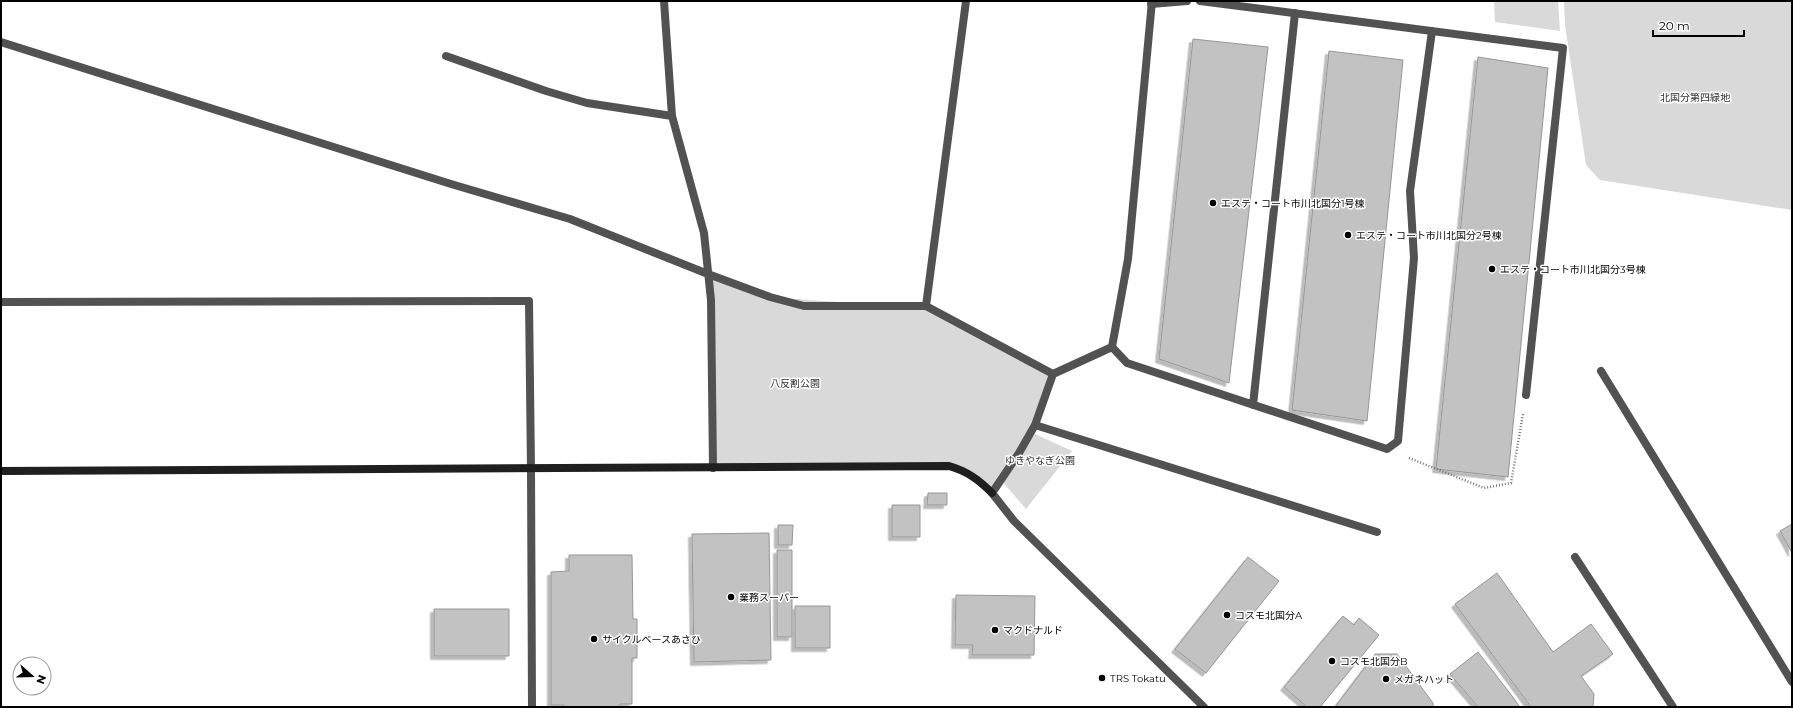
<svg xmlns="http://www.w3.org/2000/svg" width="1793" height="708" font-family="Montserrat,'Noto Sans JP',sans-serif">
  <style>
    .green { fill: #d9d9d9 }
    .building { fill: #c2c2c2; stroke: #969696; filter: url(#shadow) }
    .lines { fill: none; stroke-linecap: round; stroke-linejoin: round }
    .path { stroke: #747474; stroke-width: 2.5; stroke-dasharray: 1 2; stroke-linecap: butt }
    .lane { stroke: #525252; stroke-width: 8 }
    .street { stroke: #525252; stroke-width: 8 }
    .secondary { stroke: #1f1f1f; stroke-width: 8 }
    .poi-dot { fill: #000; stroke: #fff; stroke-width: 1.5 }
    .labels { text-anchor: middle; dominant-baseline: central; stroke-width: 3; stroke-linejoin: round; paint-order: stroke }
    .park-label { font-size: 10px; fill: #303030; stroke: #fff }
    .poi-label { font-size: 10px; fill: #000; stroke: #fff; text-anchor: start }
  </style>
  <defs>
    <filter id="shadow"><feDropShadow dx="-3.5" dy="3.5" stdDeviation="0" flood-color="#0004"/></filter>
  </defs>
  <rect width="100%" height="100%" fill="#fff"/>
  <path class="green" d="M1494 1H1558L1560 31 1495 22Z
    M1564 1H1792V210L1600 180 1586 165 1565 25Z
    M708 274 770 297 931 309 1053 374 1035 425 992 493 964 470 713 468Z
    M1035 434 1072 451 1026 509 1002 481Z"/>
  <path class="building" d="M1193 39 1268 47 1229 383 1159 359Z
    M1329 51 1403 60 1367 421 1292 410Z
    M1478 57 1548 68 1508 477 1436 469Z
    M928 493H947V505H927Z
    M892 505H920V537H892Z
    M1792 524V553L1780 531Z
    M778 525H793L792 545H778Z
    M769 533 771 660 694 662 692 534Z
    M777 550H792V637H777Z
    M569 555H632L633 619H637V658H632V704H620V707H564V705H551V572L569 571Z
    M1248 557 1279 581 1206 673 1175 649Z
    M1497 573 1553 652 1591 624 1613 654 1581 676 1594 694 1593 707H1531L1455 604Z
    M956 595 1035 596 1034 655H972L973 645H955Z
    M795 606H830V648H795Z
    M434 609H509V656H434Z
    M1343 616 1354 625 1359 618 1379 635 1320 707H1307L1284 687Z
    M1478 652 1512 696 1520 707H1478L1450 674Z
    M1375 654H1397L1433 703V707H1335Z"/>
  <g class="lines">
    <path class="path" d="M1409 458 1484 488 1511 483 1523 414"/>
    <path class="lane" d="M1200 1 1563 48 1526 395
      M1151 4 1187 1
      M1112 347 1127 363 1387 449 1398 441 1414 258 1410 191 1432 31
      M1253 405 1295 13
      M1575 557 1673 707"/>
    <path class="street" d="M664 1 672 116 704 233 711 300 713 468
      M1 42 451 184 570 219 708 274 770 297 804 306H926L1053 374 1035 425 1019 453 992 493 1014 521 1204 707
      M446 56 546 91 587 103 672 116
      M1 302 529 301 531 469 532 707
      M926 306 966 1
      M1601 371 1792 682
      M1053 374 1112 347 1128 259 1152 1
      M1035 425 1377 532"/>
    <path class="secondary" d="M1 471 949 466C967 471 979 480 992 493"/>
  </g>
  <g class="poi-dot">
    <circle cx="1213" cy="203" r="4"/>
    <circle cx="1348" cy="235" r="4"/>
    <circle cx="1492" cy="269" r="4"/>
    <circle cx="731" cy="597" r="4"/>
    <circle cx="1227" cy="615" r="4"/>
    <circle cx="995" cy="630" r="4"/>
    <circle cx="594" cy="639" r="4"/>
    <circle cx="1332" cy="661" r="4"/>
    <circle cx="1102" cy="678" r="4"/>
    <circle cx="1386" cy="679" r="4"/>
  </g>
  <g class="labels">
    <g class="park-label">
      <text x="1695" y="97">北国分第四緑地</text>
      <text x="795" y="383">八反割公園</text>
      <text x="1040" y="460">ゆきやなぎ公園</text>
    </g>
    <g class="poi-label">
      <text x="1221" y="203">エステ・コート市川北国分1号棟</text>
      <text x="1356" y="235">エステ・コート市川北国分2号棟</text>
      <text x="1500" y="269">エステ・コート市川北国分3号棟</text>
      <text x="739" y="597">業務スーパー</text>
      <text x="1235" y="615">コスモ北国分A</text>
      <text x="1003" y="630">マクドナルド</text>
      <text x="602" y="639">サイクルベースあさひ</text>
      <text x="1340" y="661">コスモ北国分B</text>
      <text x="1110" y="678">TRS Tokatu</text>
      <text x="1394" y="679">メガネハット</text>
    </g>
  </g>
  <rect width="1793" height="708" fill="none" stroke="#000000" stroke-width="4"/>
  <g transform="translate(32 676) rotate(110)"><circle r="19" fill="#ffffff" stroke="#999999"/>
  <path d="M0-3L7 15L0 10L-7 15Z" fill="#000000"/>
  <text y="-6" font-size="11" font-weight="bold" text-anchor="middle" fill="#000000">N</text>
  </g>
  <path d="M1653 30v6h91v-6" fill="none" stroke="#000000" stroke-width="2"/>
  <text x="1659" y="30" font-size="12" fill="#000000" stroke="#ffffff" stroke-width="3" paint-order="stroke">20 m</text>
</svg>
